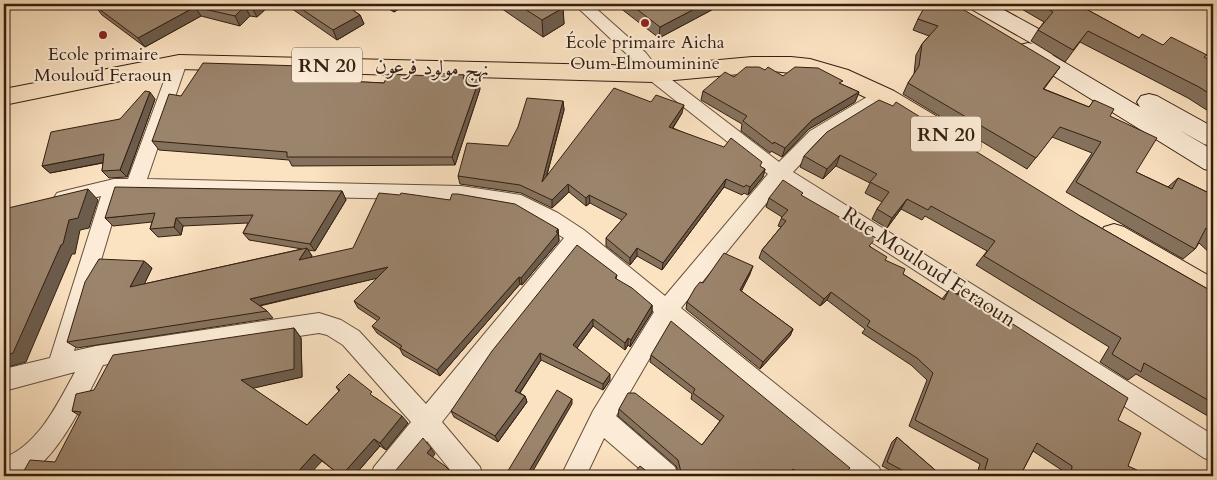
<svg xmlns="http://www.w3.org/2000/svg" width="1217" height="480" font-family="Cardo,Amiri,serif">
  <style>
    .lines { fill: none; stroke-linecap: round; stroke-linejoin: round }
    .minor-casing { stroke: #664f3c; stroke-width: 2 }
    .secondary-casing { stroke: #341e10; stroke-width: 2 }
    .primary-casing { stroke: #341e10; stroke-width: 2 }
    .minor { fill: #fcecd7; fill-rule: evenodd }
    .secondary { fill: #fcecd7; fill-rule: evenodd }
    .primary { fill: #fbe2c1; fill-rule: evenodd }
    .wall { fill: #85725d; stroke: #341e10 }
    .shaded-wall { fill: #6c5c4c; stroke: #341e10 }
    .building { fill: #9b846c; stroke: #341e10 }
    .poi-dot { fill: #8f2418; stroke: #fcecd7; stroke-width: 2 }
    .labels { text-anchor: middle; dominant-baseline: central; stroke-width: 4; stroke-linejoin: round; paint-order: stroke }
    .far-poi-label { font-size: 18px; fill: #341e10; stroke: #fcecd7 }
    .shield { fill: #fcecd7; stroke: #705c4c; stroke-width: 1 }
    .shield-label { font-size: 20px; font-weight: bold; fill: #341e10 }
    .street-label { font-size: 21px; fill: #341e10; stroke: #fcecd7 }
  </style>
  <rect width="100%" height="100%" fill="#fbe2c1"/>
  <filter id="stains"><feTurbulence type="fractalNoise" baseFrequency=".004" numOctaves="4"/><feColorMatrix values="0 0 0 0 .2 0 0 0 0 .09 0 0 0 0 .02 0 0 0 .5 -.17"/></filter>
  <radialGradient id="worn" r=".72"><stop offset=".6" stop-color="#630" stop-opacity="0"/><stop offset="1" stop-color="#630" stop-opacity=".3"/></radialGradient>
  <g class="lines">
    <g class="minor-casing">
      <path id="minor" d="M574 4H591L646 53 659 70 779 162 810 131 877 91 883 89 889 91 891 95 889 99 822 141 793 172 1213 435V461L1204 458 782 184 681 308 879 467 882 476H851L669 325 616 416 675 467 678 476H648L604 438 586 476H561L593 411 654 312 578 249 442 422 480 467 483 476H455L427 441 399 476H371L374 467 411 422 343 345 327 335 319 333 103 365C88 394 53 471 19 476 14 477 9 476 4 476V458C39 444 58 403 75 372L4 391V369L50 358 101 196 64 205 57 203 54 198 57 193 64 191 114 179H128L171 62 173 58 179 57 185 58 187 62 147 179 461 186 521 195 558 213 584 230 665 296 768 174 647 78 634 61ZM121 193 461 200 517 210 564 238 426 404 359 331 341 320 319 313 96 346 74 351Z"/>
    </g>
    <g class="secondary-casing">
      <path id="secondary" d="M968 4H993L1066 44 1069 49 1066 54 1058 56 1052 55 1140 107 1137 102 1141 96 1149 94 1157 96 1213 127V147L1204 144 1179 130 1213 150V171L1204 169 1020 55 1017 50 1020 45 1028 43 1033 44 971 9Z"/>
    </g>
    <g class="primary-casing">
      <path id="primary" d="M179 55 653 66 752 57H791L810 59 848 70 894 91 936 116 939 122 936 128 927 131 918 128 877 103 832 81 810 75 772 71 653 82 179 69 4 105V89Z
        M1114 224 1124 227 1213 278V304L1203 301 1104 243 1100 235 1104 227Z"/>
    </g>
    <use href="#minor" class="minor"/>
    <use href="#secondary" class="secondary"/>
    <use href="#primary" class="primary"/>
  </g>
  <path class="wall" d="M271 4 257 17 250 16 240 26 201 16 145 47 102 15 95 6Z
    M285 4H344L360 15 364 24 337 40Z
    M380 4H406L394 12Z
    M495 4H556L563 8 564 24 543 37Z
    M615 4H721V5L659 38Z
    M1013 4H1077L1139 38 1205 58 1213 62V114L1188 98 1080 42 1065 62 1031 41 1038 30 1044 22Z
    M918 19 1060 67 1044 89 1089 107 1094 100 1110 116 1136 172 1168 187 1178 178 1213 195V256L1199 243 1195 249 1183 259 1066 192 1092 153 1052 137 1027 169 903 94 908 83 914 74 916 55 922 44 929 36 913 30Z
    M765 70 783 76 841 84 859 92 855 102 809 129 782 157 771 151 770 153 741 131 742 124 701 100 703 91 734 77Z
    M339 75 336 81 384 83 434 76 464 75 465 79 480 89 455 165 292 166 289 160 159 150 152 141 181 96Z
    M155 99 127 177 109 178 102 171 103 163 50 173 42 166 120 119Z
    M563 101 564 110 547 175 651 102 682 113 673 128 761 167 765 169 763 177 748 195 744 193 742 195 724 187 662 270 637 256 630 265 606 246V238L622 220 590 203 586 206 569 192 552 208 521 193 460 184 458 176 508 146Z
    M827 132 1082 217 1213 292V419L1136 374 1128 380 1100 362 1109 347 976 265 987 251 925 216 922 220 901 209 887 228 872 219 877 209 882 202 865 193 870 183 836 166 823 179 800 167 804 156Z
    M342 191 346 200 315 251 308 250 312 256 311 258 558 229 559 241 522 285 520 284 440 376 403 355 400 349 377 333 372 326 378 321 358 308 354 301 377 278 260 306 267 311 273 318 77 348 67 342 144 261 152 268 144 284 302 249 249 240 243 233 248 223 183 226 181 235 158 237 150 229 152 222 113 226 105 218Z
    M802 196 871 247 885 260 903 274 942 299 949 290 957 294 960 290 1118 420 1128 466 1137 476H1062L1063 471 1033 451 1020 476H976L980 464 909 426 927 380 911 365 862 333 865 329 827 300 820 306 759 258 762 250 781 227 778 226 782 217 766 207 769 198Z
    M750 274 741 291 793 329 790 336 760 369 686 309 687 302 703 283Z
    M617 275 616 279 652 305V312L630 347 628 345 625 350 593 326 577 348 610 380 603 390 541 360 520 393 525 396 527 402 498 442 454 417 451 411Z
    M294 328 301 338 302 377 252 388 307 425 339 391 336 387 376 398 408 423 386 450 380 446 354 476H341L322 461 80 416 72 411 94 390Z
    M651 355 844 476H792L789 474 788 476H632L649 473 678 472 676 466 618 416 619 409 702 445 720 421 691 399 692 394 650 362Z
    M897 437 942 476H901L882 466 892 442Z"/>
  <path class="shaded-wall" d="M256 4H271L257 17 252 8Z
    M391 4H406L394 12Z
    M704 4H721V5L659 38 660 27Z
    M245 6 250 16 240 26 235 16Z
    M195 7 201 16 145 47 138 38Z
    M563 8 564 24 543 37 542 20Z
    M360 15 364 24 337 40 333 30Z
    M335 67 339 75 332 89 328 80Z
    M479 80 480 89 455 165 452 157Z
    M150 92 155 99 127 177 120 170Z
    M859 92 855 102 809 129 782 157 785 148 812 120Z
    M563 101 564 110 543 189 542 182Z
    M684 105 682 113 668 135 669 127Z
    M104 154 111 161 50 173 42 166Z
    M840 155 836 166 823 179 827 169Z
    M765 169 763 177 748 195 750 187Z
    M726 179 724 187 662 270 663 263Z
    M568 184 569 192 552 208V200Z
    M88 189 98 200 89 228 80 230 75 254H72L26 362 4 368V356L61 245 69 220Z
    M342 191 346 200 315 251 310 244Z
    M589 195 590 203 586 206V198Z
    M907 199 901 209 887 228 892 218Z
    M176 218 183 226 181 235 174 227Z
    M558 229 559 241 522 285 521 278Z
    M307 248 312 256 305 268 299 260Z
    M637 248V256L630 265V258Z
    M144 261 152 268 139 295 130 287Z
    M753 266 750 274 738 298 740 290Z
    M388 267 391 275 257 306 250 299Z
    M519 277 520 284 440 376 437 370Z
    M831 292 827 300 820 306 824 299Z
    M652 305V312L630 347 631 340Z
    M593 319V326L574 352 573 345Z
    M294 328 301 338 302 377 250 389 241 380Z
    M793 329 790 336 760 369 763 362Z
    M628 338V345L625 350V343Z
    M540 353 541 360 517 397 515 391Z
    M610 374V380L603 390V384Z
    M525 396 527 402 498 442 495 436Z
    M572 399V404L530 476H526Z
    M402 416 408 423 386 450 380 443Z
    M374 439 380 446 354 476H341Z
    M431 448 435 454 431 459 427 453Z
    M314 454 322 461 308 476H294Z"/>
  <path class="building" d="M98 4H256L252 8 245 6 235 16 195 7 138 38 95 6Z
    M294 4H344L360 15 333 30Z
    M517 4H556L563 8 542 20Z
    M630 4H704L660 27Z
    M926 4H954L1060 67 1043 89 1089 107 1094 100 1114 109 1110 116 1157 138 1136 172 1172 189 1178 178 1213 195V234L1206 228 1195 249 1076 182 1101 142 1060 127 1036 158 908 83 919 66 922 44 938 26 918 19Z
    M1039 4H1077L1139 38 1142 34 1163 45 1171 37 1207 55 1204 57 1213 62V96L1199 87 1088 31 1073 50 1038 30 1053 12Z
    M203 63 335 67 328 80 384 83 388 74 434 76 435 73 464 75 463 79 479 80 452 157H287V152L152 141 169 94 181 96Z
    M746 67H759L765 70 768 67 783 76 795 67 818 68 843 81 839 83 859 92 812 120 785 148 774 142 773 144 743 121 747 116 703 91 725 72 734 77Z
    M614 88 651 102 656 95 684 105 669 127 724 147 731 138 762 162 760 166 765 169 750 187 746 185 744 187 726 179 663 263 637 248 630 258 606 238 627 214 589 195 586 198 568 184 552 200 520 185 458 176 467 143 508 146 518 127 527 98 563 101 542 182Z
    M145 91 150 92 120 170 102 171 104 154 42 166 51 132 120 119Z
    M879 100 893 106 896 102 1082 217 1213 292V403L1144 363 1141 372 1112 354 1121 338 984 256 995 241 931 206 928 210 907 199 892 218 877 209 889 192 870 182 877 174 840 155 827 169 804 156 827 132Z
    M783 180 803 193 801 195 876 238 869 246 887 257 885 260 905 269 903 274 944 300 949 290 958 295 960 290 1128 398 1118 420 1141 433 1128 466 1137 470V476H1071L1072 466 1037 443 1020 476H983L988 459 915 420 933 373 917 358 867 326 870 321 831 292 824 299 762 250 786 221 781 218 788 210 769 198Z
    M115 187 342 191 310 244 243 233 253 215 176 218 174 227 150 229 155 213 105 218Z
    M88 189 78 218 69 220 63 244 61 245 13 353 4 356V209Z
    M379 193 400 195 401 193 450 200 452 194H458L515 204 558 229 556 232 558 233 521 278 519 277 437 370 400 348 402 346 372 326 380 318 354 301 388 267 250 299 267 311 67 342 85 282 99 259 144 261 130 287 307 248 299 260 353 248Z
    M577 245 617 275 615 278 632 288 652 305 631 340 628 338 625 343 593 319 573 345 610 374 603 384 540 353 515 391 525 396 495 436 451 411 492 351Z
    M724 253 753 266 740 290 793 329 763 362 687 302 695 288 700 282 703 283Z
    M671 321 850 468 844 476H803L793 469 787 476H746L740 471 737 476H730L727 474 725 476H632L640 466 649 473 681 472 678 460 619 409 628 393H635L702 445 724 416 693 393 695 389 651 355Z
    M294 328V369L241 380 307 425 340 390 336 387 349 374 372 392 370 394 402 416 380 443 374 439 341 476 314 454 294 476H21L30 460 55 462 81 412 72 411 76 394 94 390 113 355Z
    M557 390 572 399 526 476H509L506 474Z
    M897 437 942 476H913L887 462Z
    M423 438 431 448 427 453 445 466 450 471 459 476H391Z"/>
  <g class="poi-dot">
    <circle cx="645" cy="23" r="5"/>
    <circle cx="103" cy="35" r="5"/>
  </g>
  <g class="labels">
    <g class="far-poi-label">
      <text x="645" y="42">École primaire Aicha<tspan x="645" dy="21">Oum Elmouminine</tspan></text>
      <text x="103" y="54">Ecole primaire<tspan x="103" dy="21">Mouloud Feraoun</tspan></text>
    </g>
    <g class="shield">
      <rect x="292" y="47.5" width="70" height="35" rx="4"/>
      <rect x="911" y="116.5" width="70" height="35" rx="4"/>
    </g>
    <g class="shield-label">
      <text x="327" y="65">RN 20</text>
      <text x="946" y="134">RN 20</text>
    </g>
    <g class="street-label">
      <text transform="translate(432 68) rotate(2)">نهج مولود فرعون</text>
      <text transform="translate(929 267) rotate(33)">Rue Mouloud Feraoun</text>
    </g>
  </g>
  <rect width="1217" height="480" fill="none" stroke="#fbe2c1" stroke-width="20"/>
  <rect x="5" y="5" width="1207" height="470" fill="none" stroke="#341e10" stroke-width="2.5"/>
  <rect x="10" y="10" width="1197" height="460" fill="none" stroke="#341e10"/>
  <rect width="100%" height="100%" filter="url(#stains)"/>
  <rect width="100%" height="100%" fill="url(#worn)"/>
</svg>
